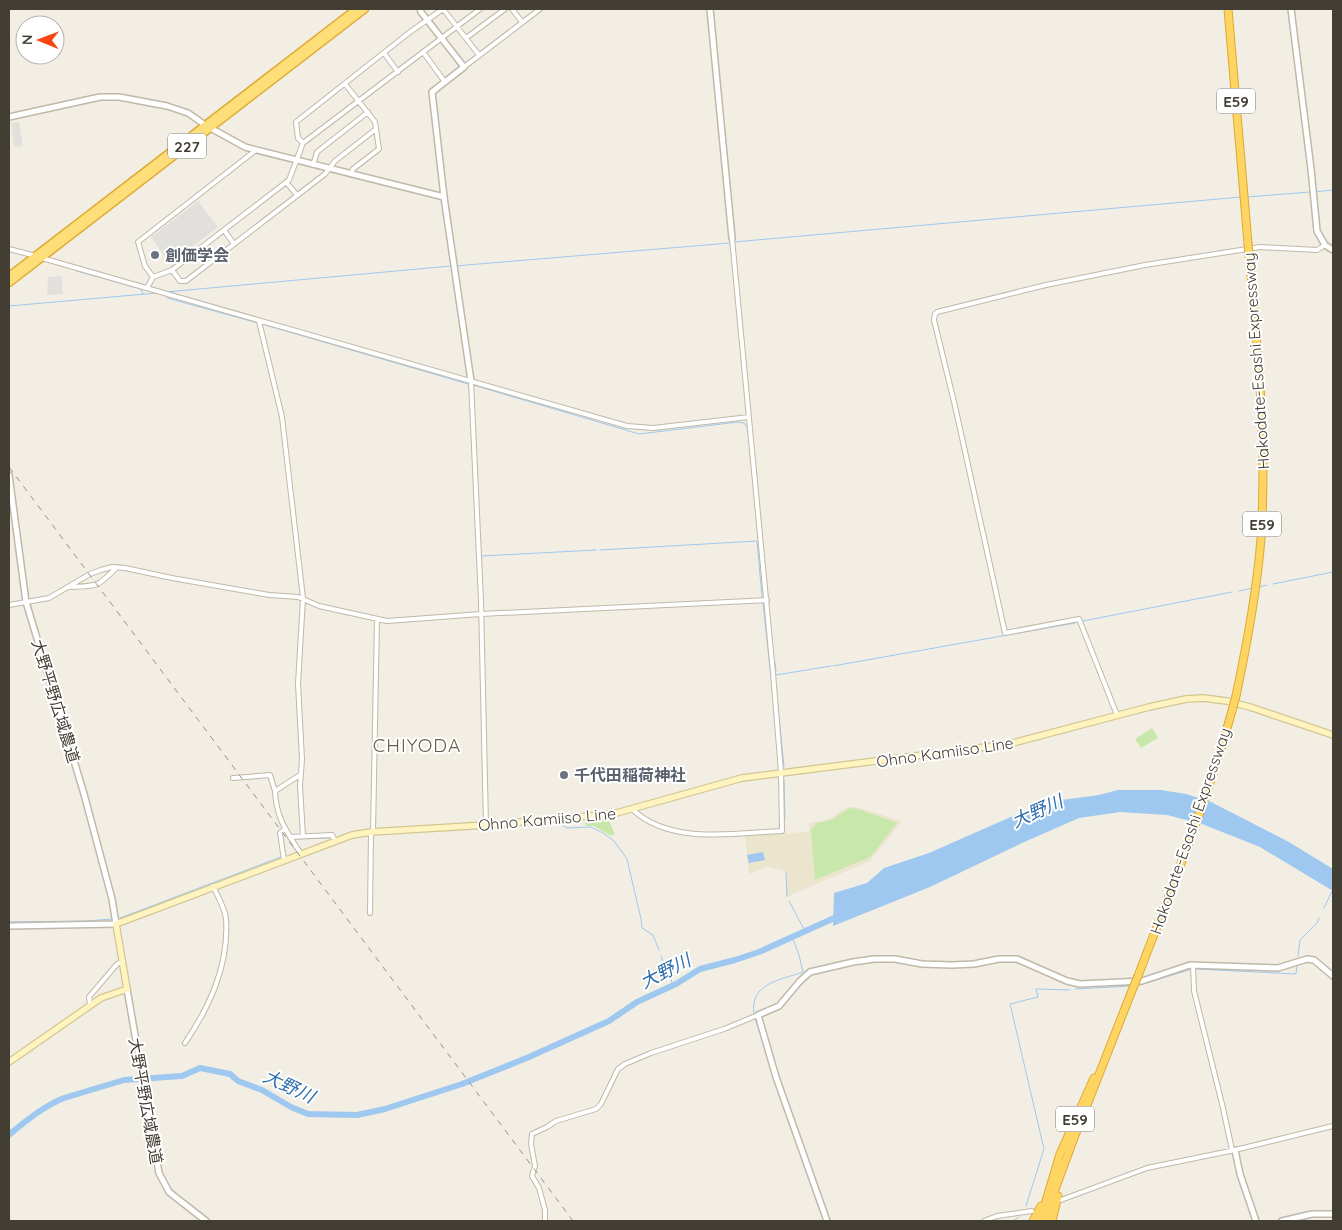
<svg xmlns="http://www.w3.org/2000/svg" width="1342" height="1230" font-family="Quicksand,'Noto Sans JP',sans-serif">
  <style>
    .education { fill: #ebe5cd }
    .green { fill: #c7e7ab }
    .parking { fill: #e2e0dc }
    .water { fill: #9ec8f0 }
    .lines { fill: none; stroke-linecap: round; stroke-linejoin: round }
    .stream { stroke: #9ec8f0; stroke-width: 1 }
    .river { stroke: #9ec8f0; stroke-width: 6 }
    .minor-casing { stroke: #c0b9a9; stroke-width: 6 }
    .tertiary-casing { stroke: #c0b9a9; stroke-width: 8 }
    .secondary-casing { stroke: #d2c692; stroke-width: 8 }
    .trunk-casing { stroke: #ddaa32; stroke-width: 9 }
    .motorway-casing { stroke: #ddaa32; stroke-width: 9 }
    .minor { stroke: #fff; stroke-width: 4 }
    .tertiary { stroke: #fff; stroke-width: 5 }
    .secondary { stroke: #fff4c0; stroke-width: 5.5 }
    .trunk { stroke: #fede78; stroke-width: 6 }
    .motorway { stroke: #fed562; stroke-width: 7 }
    .rail { stroke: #939393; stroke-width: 1; stroke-dasharray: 6 6; stroke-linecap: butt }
    .motorway-bridge-casing { stroke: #ddaa32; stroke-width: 9; stroke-linecap: butt }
    .motorway-bridge { stroke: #fed562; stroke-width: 7 }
    .worship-dot { fill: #6b7280; stroke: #fff; stroke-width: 2 }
    .labels { text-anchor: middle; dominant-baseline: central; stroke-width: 4; stroke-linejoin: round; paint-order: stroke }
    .shield { fill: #fff; stroke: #7b7870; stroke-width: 1 }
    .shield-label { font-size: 15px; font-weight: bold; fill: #433e33 }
    .worship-label { font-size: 16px; font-weight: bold; fill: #5b616d; stroke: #fff; text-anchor: start }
    .street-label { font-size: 16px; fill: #433e33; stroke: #fff }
    .water-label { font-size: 18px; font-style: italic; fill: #2d6eae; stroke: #fff }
    .quarter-label { font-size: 19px; letter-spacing: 1px; fill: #665d4b; stroke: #fff }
  </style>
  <rect width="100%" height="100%" fill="#f2eee3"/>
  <path class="education" d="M848 807H857L901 821 900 824 870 861 786 897V871L767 867 749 874 745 835 809 832V823L827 820Z"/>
  <path class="green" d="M1152 728 1158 738 1141 748 1135 739Z
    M850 808 858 809 897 823 870 857 815 880 811 830 817 823 831 820Z
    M608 819 615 834 611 836 594 826H586L585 822Z"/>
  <path class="parking" d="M19 122 23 146 14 147 11 123Z
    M198 201 218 227 170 264 151 237Z
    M62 276 63 294 47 295 48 277Z"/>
  <path class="water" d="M1118 790H1161L1186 794 1211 802 1289 842 1333 869V891L1260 847 1202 824 1167 815 1120 812 1079 818 1022 843 930 887 833 926 834 893 867 883 884 868 929 853 1024 811 1062 800 1099 795Z
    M763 852 765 860 749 863 747 855Z"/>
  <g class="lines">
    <path class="stream" d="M1314 192 1333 190
      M1247 197 1310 192
      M734 242 1241 197
      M455 266 730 243
      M77 271 141 289 143 294
      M166 292 451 266
      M167 298 258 323
      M9 306 157 293
      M262 324 468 384
      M473 385 639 434 738 422 744 423 748 429 764 597
      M600 550 757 541 762 597
      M482 556 596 550
      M1273 584 1333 572
      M1259 587 1267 585
      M1239 591 1253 588
      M763 603 772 686
      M764 603 770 660
      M1083 621 1232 592
      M775 663 776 671
      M833 666 1075 623
      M776 674V675L831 666
      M776 688 784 767
      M784 780 785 819
      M562 825 567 828 591 827 603 833 614 841 627 859 641 919 642 928 653 935 659 950
      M296 839 329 838
      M786 873 787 896
      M789 901 805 931
      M1324 908 1332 891
      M120 918 281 857
      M9 922 87 921 112 919
      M661 956 673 985
      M1298 956 1300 940 1317 923 1319 918
      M1196 969 1296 974 1297 965
      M1136 986 1192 969
      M1075 989 1130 986
      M754 1014C749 983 781 980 803 972L799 955 792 937
      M755 1019 761 1034
      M762 1040 764 1047
      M766 1053 768 1057
      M788 1120 792 1131
      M795 1139 800 1152
      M802 1160 807 1173
      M810 1180 816 1198
      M818 1204 824 1221
      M1026 1206 1044 1149 1010 1004 1038 997 1036 989 1070 990
      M1013 1221 1019 1217"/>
    <path class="river" d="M9 1135C24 1122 46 1105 64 1098L124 1080 182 1076 200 1068 230 1074 238 1081 262 1090 291 1107 308 1114 357 1115 385 1109 462 1084 529 1057 609 1021 637 1002 676 984 700 969 735 960 759 952 841 915"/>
    <g class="minor-casing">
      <path id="minor" d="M443 9 479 55
        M512 9 522 22
        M466 38 505 9
        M423 52 445 82
        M384 53 398 72
        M464 67 540 9
        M345 84 375 122 379 149 353 169 351 174
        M303 143 298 138 296 122 410 32 443 9
        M313 165 317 152 368 112
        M286 182 297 195
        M224 230 234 244
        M9 249 36 256
        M42 258 627 426 653 428 749 417
        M172 270 180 281H186L325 174 335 161 376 129
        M153 277 172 270 289 180 303 143 480 9
        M147 288 153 277 145 266 138 242 256 150
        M259 321 282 417 303 598 298 684 302 759 300 786 303 836
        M471 381 481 601 486 825
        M69 587C97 586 97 588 117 567
        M9 605 49 598 90 574 101 570 112 567 125 568 172 578 269 595 298 597 319 606 387 621 481 614 767 600
        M1117 715 1079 619 1005 633 955 406 934 320 935 314 937 312 1046 285 1145 265 1260 247 1317 250 1325 245
        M300 775 275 791C276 818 287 832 301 854
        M233 778 270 775 275 791
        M633 810C671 845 734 833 782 831L781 772 773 673 732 238
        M373 832 377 619
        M290 837 332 835 335 841
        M284 860 280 833 285 829
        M370 913 371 832
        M1193 965 1194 991 1223 1108 1232 1150
        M90 1005 89 997 117 964 122 962
        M185 1043C210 1006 229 965 226 919 225 908 218 897 213 886
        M1061 1200 1147 1168 1235 1150 1333 1126
        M545 1221V1210L539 1188 532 1176 535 1166 531 1144 532 1134 547 1127 556 1121 596 1109 601 1104 618 1069 625 1064 651 1053 724 1029 758 1015
        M984 1221 997 1216 1032 1211"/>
    </g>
    <g class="tertiary-casing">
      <path id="tertiary" d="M420 9 421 12 464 67 432 92 444 197
        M710 9 732 238
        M1291 9 1311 169 1317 231 1325 245 1333 250
        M9 117 100 97H119L167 106 188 113 205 125 245 147 444 197 471 381
        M9 475 26 602 84 794 112 899 116 924 9 926
        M127 989 159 1173 169 1192 206 1221
        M1235 1150 1240 1174 1256 1221
        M827 1221 776 1077 758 1015 779 1006 800 981 810 972 853 962 874 959H895L922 964 952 965 974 964 999 959H1017L1067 981 1080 984 1142 981 1190 965 1278 968 1307 959 1314 960 1333 976
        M1282 1221 1312 1214H1333"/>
    </g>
    <g class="secondary-casing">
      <path id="secondary" d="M9 1062 101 998 127 989 116 924 352 835 371 832 486 825 613 814 742 778 1009 744 1149 707 1186 699 1203 698 1227 701 1250 707 1333 735"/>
    </g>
    <g class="trunk-casing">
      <path id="trunk" d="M9 276 356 9
        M9 283 365 9"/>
    </g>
    <g class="motorway-casing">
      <path id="motorway" d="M1228 9 1248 243
        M1236 696C1247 644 1257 592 1261 538 1267 443 1258 349 1249 254
        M1138 976C1172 887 1208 799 1233 707
        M1033 1221 1041 1206
        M1040 1221 1060 1154 1094 1078
        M1046 1221 1054 1192 1074 1138 1133 988
        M1052 1221 1058 1196"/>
    </g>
    <use href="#minor" class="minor"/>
    <use href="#tertiary" class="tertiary"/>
    <use href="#secondary" class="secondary"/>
    <use href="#trunk" class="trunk"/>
    <use href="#motorway" class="motorway"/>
    <path class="rail" d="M9 467 573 1221"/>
    <g class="motorway-bridge-casing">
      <path id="motorway-bridge" d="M1248 243 1249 254
        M1233 707 1236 696
        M1133 988 1138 976"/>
    </g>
    <use href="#motorway-bridge" class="motorway-bridge"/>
  </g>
  <g class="worship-dot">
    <circle cx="155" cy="255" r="5"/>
    <circle cx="564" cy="775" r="5"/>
  </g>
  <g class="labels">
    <g class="shield">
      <rect x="1217" y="88.5" width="38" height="25" rx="4"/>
      <rect x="168" y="133.5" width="38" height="25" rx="4"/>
      <rect x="1243" y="511.5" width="38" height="25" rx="4"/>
      <rect x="1056" y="1106.5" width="38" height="25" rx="4"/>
    </g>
    <g class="shield-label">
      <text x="1236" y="101">E59</text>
      <text x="187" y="146">227</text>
      <text x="1262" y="524">E59</text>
      <text x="1075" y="1119">E59</text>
    </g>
    <g class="worship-label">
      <text x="165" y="255">創価学会</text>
      <text x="574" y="775">千代田稲荷神社</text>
    </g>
    <g class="street-label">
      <text transform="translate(1256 361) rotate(-94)">Hakodate-Esashi Expressway</text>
      <text transform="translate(56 701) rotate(73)">大野平野広域農道</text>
      <text transform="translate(945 752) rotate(-8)">Ohno Kamiiso Line</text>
      <text transform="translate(547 819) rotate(-5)">Ohno Kamiiso Line</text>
      <text transform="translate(1190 831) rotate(-71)">Hakodate-Esashi Expressway</text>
      <text transform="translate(146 1101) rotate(80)">大野平野広域農道</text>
    </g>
    <g class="water-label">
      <text transform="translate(1037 811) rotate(-24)">大野川</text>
      <text transform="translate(665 971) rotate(-27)">大野川</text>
      <text transform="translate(289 1086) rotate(25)">大野川</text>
    </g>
    <g class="quarter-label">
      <text x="417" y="745">CHIYODA</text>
    </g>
  </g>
  <rect width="1342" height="1230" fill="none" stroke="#433e33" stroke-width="20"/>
  <g transform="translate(40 40) rotate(271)"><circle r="24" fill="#ffffff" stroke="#b4b2ad"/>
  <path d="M0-4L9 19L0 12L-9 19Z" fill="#fa4511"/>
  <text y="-8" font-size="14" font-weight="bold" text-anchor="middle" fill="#433e33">N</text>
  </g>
</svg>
